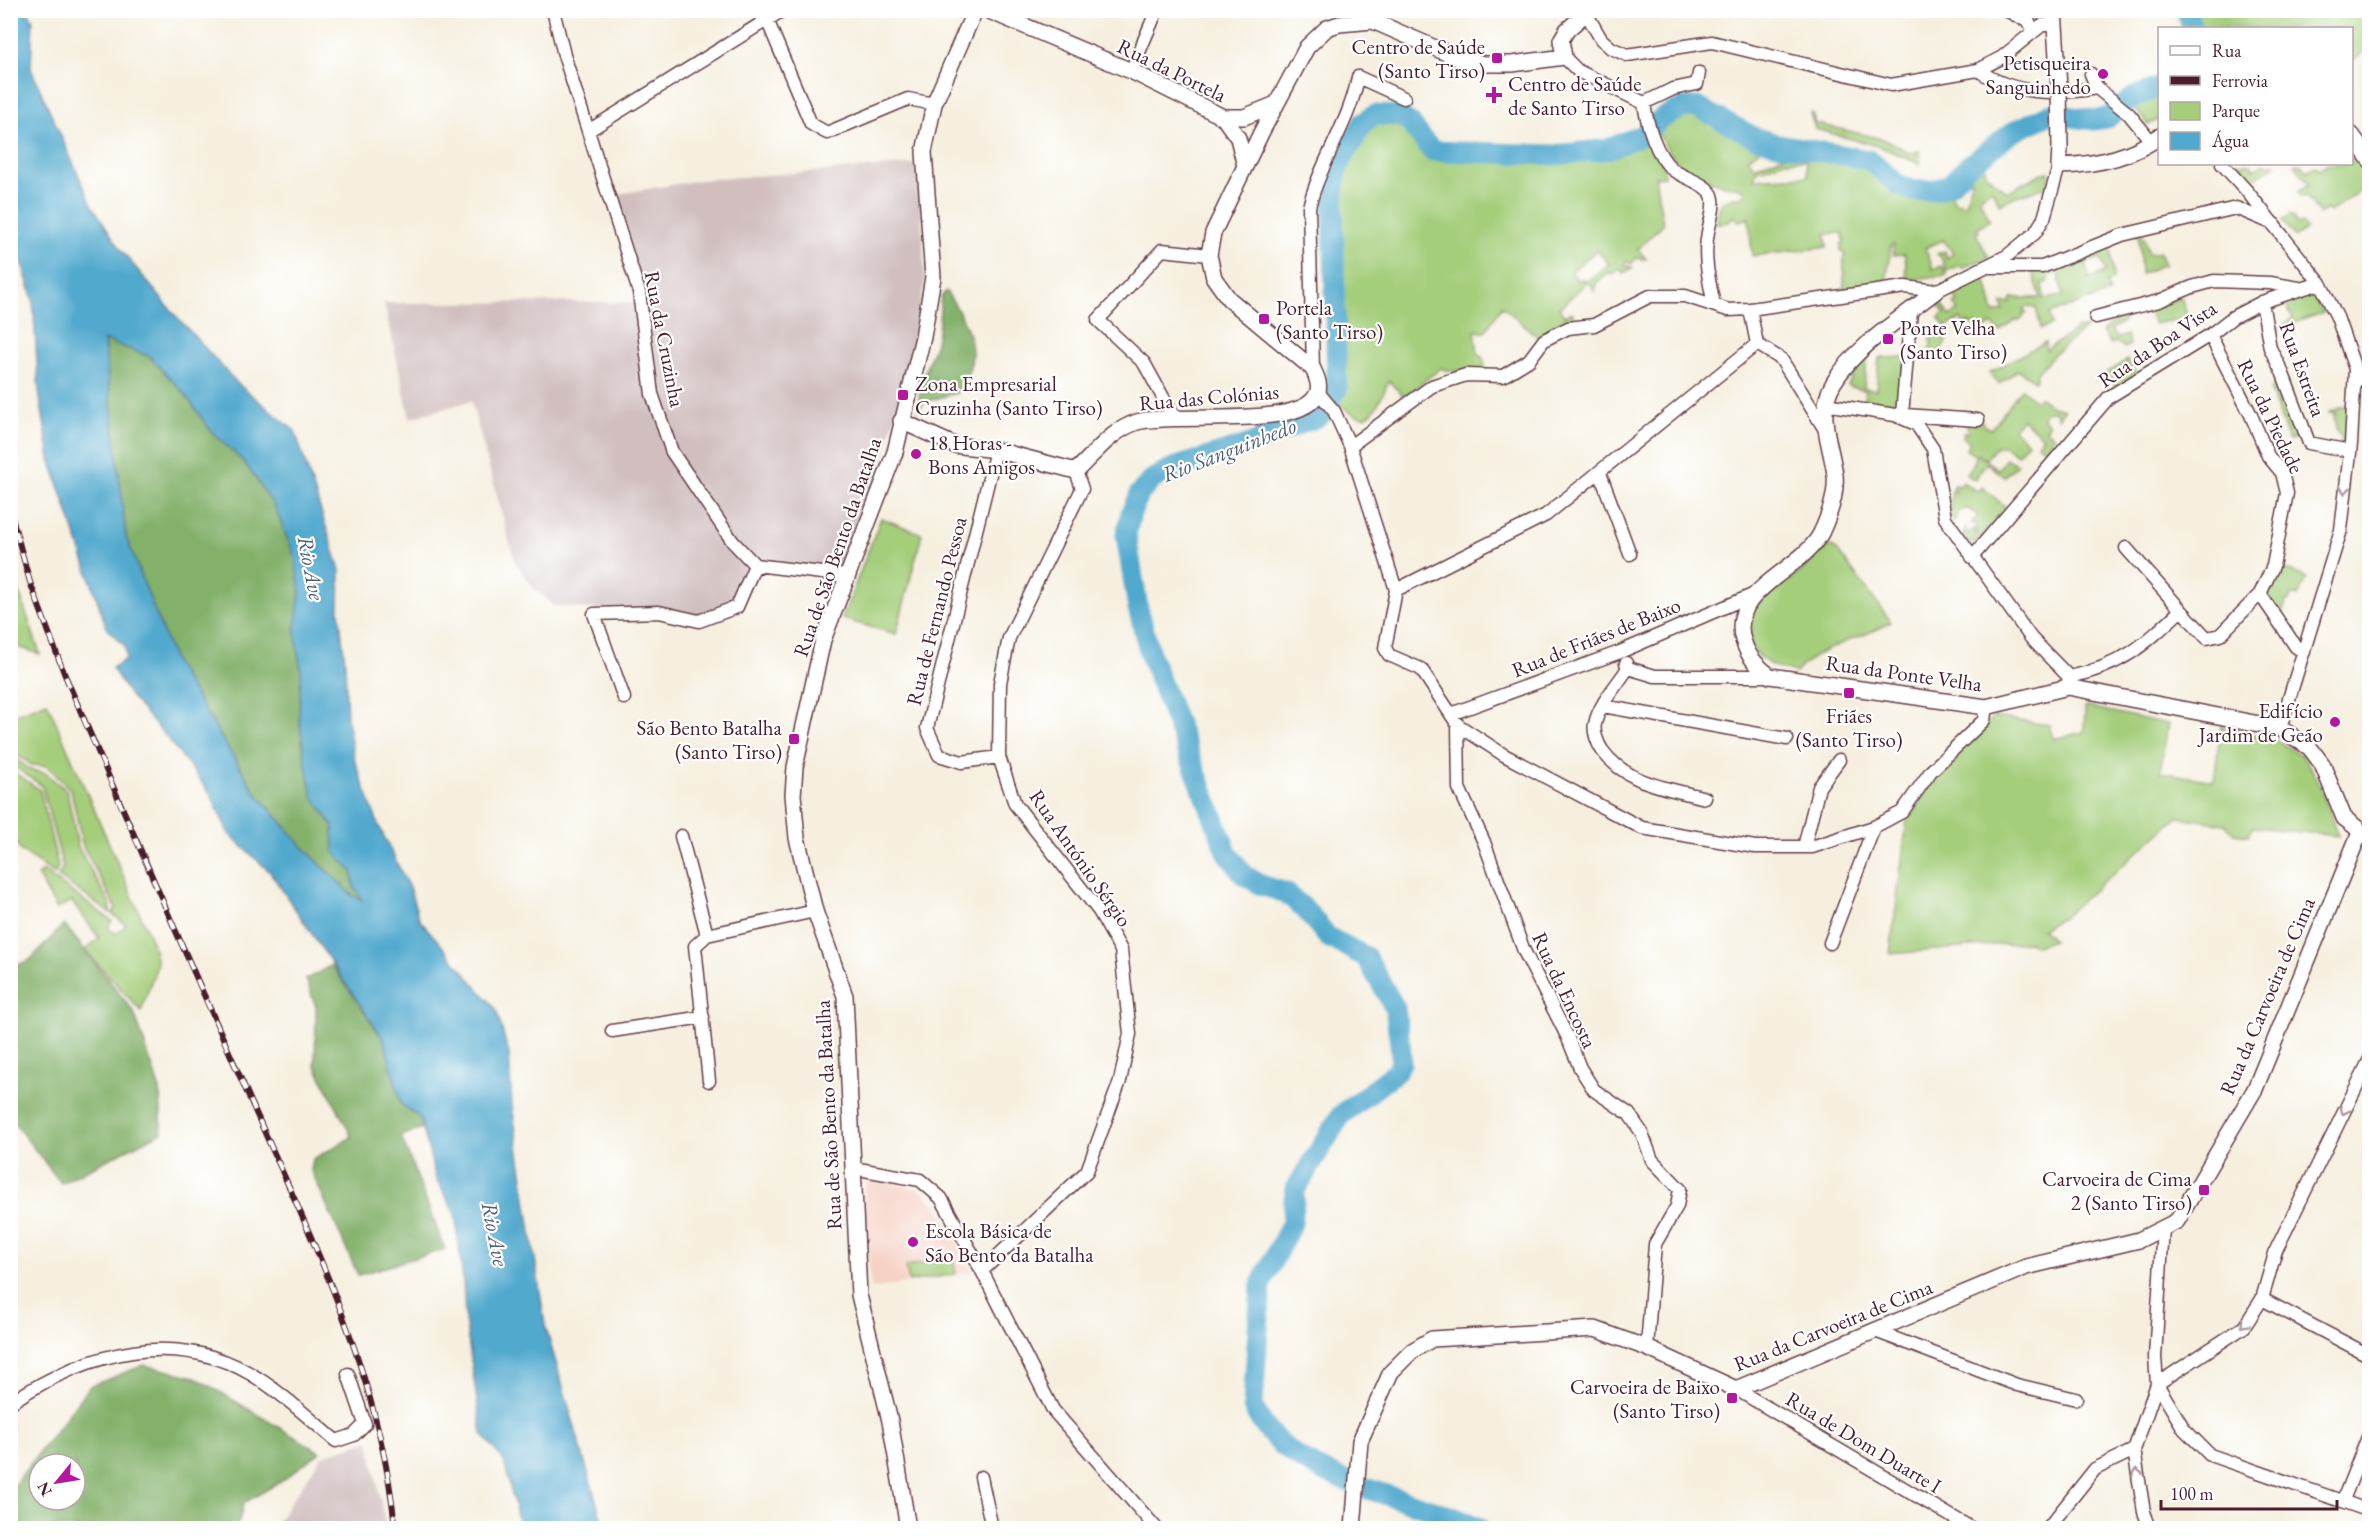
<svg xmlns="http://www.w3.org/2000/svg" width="2380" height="1539" font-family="'EB Garamond',serif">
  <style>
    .built { fill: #f6d1c5 }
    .industrial { fill: #d1bfbf }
    .green { fill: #a4ce7a; stroke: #777652; stroke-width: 1.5; fill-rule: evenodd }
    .forest { fill: #83b16a; stroke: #66684a; stroke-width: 1.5; fill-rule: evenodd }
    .water { fill: #51a9ce; stroke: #4e647c; stroke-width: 1.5; fill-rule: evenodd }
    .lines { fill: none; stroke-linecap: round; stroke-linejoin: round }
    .river { stroke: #51a9ce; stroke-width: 21 }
    .minor-casing { stroke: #643e46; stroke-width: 15 }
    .tertiary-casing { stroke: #643e46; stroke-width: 18 }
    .minor { stroke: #fff; stroke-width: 12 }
    .tertiary { stroke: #fff; stroke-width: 15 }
    .rail-casing { stroke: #4a1f2b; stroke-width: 6 }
    .rail { stroke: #fff; stroke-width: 4; stroke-dasharray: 11; stroke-linecap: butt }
    .tertiary-bridge-casing { stroke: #643e46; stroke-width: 18; stroke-linecap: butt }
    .tertiary-bridge { stroke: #fff; stroke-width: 15 }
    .oneway { stroke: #ae9aa0 }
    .poi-dot { fill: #b5179e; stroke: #fff; stroke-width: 2 }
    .labels { text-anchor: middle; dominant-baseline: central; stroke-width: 4.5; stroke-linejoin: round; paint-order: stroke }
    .poi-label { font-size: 21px; fill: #4a1f2b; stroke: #fff; text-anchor: end }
    .street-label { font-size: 21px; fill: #4a1f2b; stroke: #fff }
    .water-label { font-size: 22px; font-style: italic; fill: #4d5d74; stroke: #fff }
  </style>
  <rect width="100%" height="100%" fill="#fff"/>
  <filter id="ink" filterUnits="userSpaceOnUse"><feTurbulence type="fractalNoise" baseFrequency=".0167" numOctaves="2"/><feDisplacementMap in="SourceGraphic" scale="12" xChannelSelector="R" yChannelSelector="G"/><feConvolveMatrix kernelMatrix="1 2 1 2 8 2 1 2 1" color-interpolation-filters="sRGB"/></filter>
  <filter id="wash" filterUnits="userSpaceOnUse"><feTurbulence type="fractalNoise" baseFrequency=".008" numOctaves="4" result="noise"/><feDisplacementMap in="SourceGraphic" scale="24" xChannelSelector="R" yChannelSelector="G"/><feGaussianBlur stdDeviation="1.35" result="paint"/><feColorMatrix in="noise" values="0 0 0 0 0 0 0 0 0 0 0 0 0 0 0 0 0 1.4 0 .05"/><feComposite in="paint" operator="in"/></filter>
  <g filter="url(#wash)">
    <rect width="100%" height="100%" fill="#f6efdf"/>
    <path class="built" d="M868 1180 888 1181 915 1189 916 1187 926 1195 942 1213 973 1272 871 1289 864 1190Z"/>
    <path class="industrial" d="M919 164 925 281 908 369 878 478 842 568 764 566 738 609 700 623 659 614 554 606 535 590 515 562 471 401 410 418 384 303 640 302 607 196 700 180Z
      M369 1440 386 1528H273L322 1456Z"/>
    <path class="green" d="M2194 11H2369V50L2368 48 2352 61V28H2202Z
      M2159 95V120L2148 124 2133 106Z
      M1697 109 1752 139 1770 145 1869 163 1887 180 1915 195H1931L1950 191 1955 202 1965 204 1972 181 1962 180 1983 158 1986 174 2007 192 2040 174 2049 172 2048 187 2016 196 2000 204 1992 189 1979 198 1990 220 1977 228 1979 232 1976 234 1989 257 1962 268 1960 265 1947 271 1941 257 1937 254 1945 251 1947 258 1953 253 1943 240 1925 248 1933 269 1942 266 1947 275 1907 280 1905 254 1893 255 1894 244 1891 245 1886 283 1844 290V251H1841V244L1844 243 1843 233 1826 234 1827 247 1752 256 1749 218 1739 221 1733 216 1729 222 1717 223C1718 204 1722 196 1742 197L1745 190C1731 185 1715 184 1703 179 1677 169 1667 150 1655 127L1682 111ZM1764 146 1793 151V152L1754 167 1748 158ZM1806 160 1808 176 1754 179 1756 171 1785 161Z
      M1810 113 1814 114V123L1887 140 1910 153 1919 151 1920 164 1881 147 1815 129Z
      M1389 116C1410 119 1417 140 1430 154 1487 156 1601 170 1648 135L1663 165 1664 176 1655 177 1663 224 1638 249 1646 259 1635 258 1632 264 1626 261 1624 265 1633 268 1623 273 1620 269 1612 275 1609 272 1596 283 1595 292 1590 283H1586L1559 308 1564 316 1572 312 1577 322 1552 328 1540 339 1502 306 1485 332 1475 331 1478 355 1483 357 1486 371C1472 370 1454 374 1441 368L1404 397 1389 381C1373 414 1370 433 1334 399L1340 387 1337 209 1339 171 1362 129 1373 119ZM1597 250 1609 264 1585 282 1583 278 1577 281 1572 271Z
      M2352 152 2369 177V184L2330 212 2327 209 2319 214 2306 195 2301 197 2298 192 2309 184 2295 164H2301L2307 171 2315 166 2319 170 2328 164H2352Z
      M2235 164H2251L2254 169 2263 164H2276L2252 180Z
      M2291 214 2298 225 2302 223 2306 229 2295 237 2282 220Z
      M2139 235H2143L2149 254 2160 252 2165 264 2141 274Z
      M2110 244 2113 279 2107 283 2109 293 2049 314 2052 325 2041 329 2036 308 2027 307 2023 309 2026 313 2022 316 2023 318 2018 322 2016 320 1999 332 1992 324 1981 331 1975 324 1970 325 1968 322 1966 328 1961 319 1945 327 1939 317 1945 313 1936 303 1940 300 1950 316 1959 310 1954 304 1958 301 1952 293 1985 277 1994 313 2003 311 2002 303H2010L2011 298H2041L2032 271 2051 266 2056 269 2054 274 2049 276V282L2042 283 2044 299 2063 296 2057 265ZM2101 258 2106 272 2089 278 2085 263Z
      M2303 294 2310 295 2324 312 2278 329 2293 318 2285 304 2269 313 2266 309Z
      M2181 297 2188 318 2154 324 2149 312 2150 308Z
      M2121 317 2124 321 2111 330 2117 338 2127 335 2130 345 2125 348 2115 342 2111 344 2102 332Z
      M2088 327 2054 354 2037 373 2035 381 2018 370 1999 384 1989 373 2045 342 2046 350 2077 329Z
      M1940 331 1947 341 1938 354 1929 349 1932 343 1929 340Z
      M1867 357 1864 388 1876 390 1879 358 1907 357 1896 407 1862 405 1866 391 1848 386 1857 366Z
      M2127 360 2138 376 2116 389 2107 373Z
      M2282 378 2304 438 2289 441 2270 388 2279 385 2277 380Z
      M2021 389 2036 401 2039 397 2052 406 2065 409 2058 418 2055 411H2047L2042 417 2049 424 2045 429 2054 437 2048 444 2050 446 2046 450 2037 444 2043 437 2023 419 2013 429 2028 442 2017 455 2005 446 1996 447 1986 459 1977 454 1998 469 2006 459 2017 464 2004 477 1986 463 1974 480 1967 475 1977 456 1966 450 1969 441 1963 437 1964 432 1969 433 1964 420H1981L1984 426 1991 429Z
      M2348 405 2345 444 2336 428 2334 416 2336 413H2328Z
      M1962 482 1978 492 1982 487 2008 509 1976 542 1968 543 1962 537 1966 528 1967 534 1975 528 1976 534H1978L1977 524H1971L1978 515 1968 509 1960 510 1954 522 1951 515V492H1956L1952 490 1954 484 1959 487Z
      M881 518 922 534 896 634 842 619Z
      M1826 544 1837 550 1891 622C1860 641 1820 644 1796 673 1757 665 1742 647 1754 607L1802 571Z
      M2277 566 2307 578 2298 596 2292 594 2289 601H2286L2283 612 2278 616 2267 593 2277 574Z
      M10 569H11L40 654 11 645Z
      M47 702 153 944 157 965 141 1011 85 950 99 938 72 901 57 909 37 875 43 871 112 921 108 928 117 934 126 925 112 914 116 908 83 846 71 790 47 766 32 765 11 751V716Z
      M2088 707 2168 724 2160 772 2214 781 2221 726 2276 740 2301 755 2311 768 2321 788 2338 836 2253 827 2249 835 2233 833 2225 824 2178 817 2063 917 2042 929 2054 940 2036 946 2029 942 1890 954 1907 820 1916 810 1918 803 1935 778 1994 717 2049 725 2053 739 2084 732 2085 708Z
      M10 755 31 770 45 773 67 791 78 847 110 904V913L58 876 63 867 42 786 11 764Z
      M11 770 40 790 58 866 55 874 20 850 11 832Z
      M953 1259 956 1274 909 1282 906 1266Z"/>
    <path class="forest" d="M946 291C960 312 978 341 970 367 968 376 961 385 957 393L924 402 918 410C918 387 927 366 935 345 940 331 939 312 941 297Z
      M104 340 149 356 185 394 211 431 245 463 275 507 294 555 300 590 295 631 301 672 299 717 306 765 313 797 333 826 334 852 352 871 354 887 363 900 353 896 304 848 256 793 175 663 126 537Z
      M64 924 134 1012 160 1090 162 1132 61 1183 11 1119 10 968 30 960Z
      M332 965 384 1040 401 1104 420 1118 423 1128 401 1136 445 1249 358 1275 311 1170 313 1159 352 1137 315 1065 316 1007 306 979Z
      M144 1365 195 1377 320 1452 280 1482 244 1503 237 1528H11V1489L90 1386ZM39 1464H75V1500H39Z"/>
    <path class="water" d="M11 10 28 11 33 21 31 69 92 205 121 250 176 316 237 383 295 431 340 570 339 611 345 662 347 720 355 762 378 824 410 890 419 919 496 1009 509 1054 512 1105 545 1325 604 1528H520L504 1461 482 1434 465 1319 463 1279 455 1213 436 1179 420 1118 401 1104 384 1040 270 872 229 834 210 793 169 740 130 696 112 668 126 659 125 646 107 629 50 459 39 392 33 300 11 226ZM104 340 149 356 185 394 211 431 245 463 275 507 294 555 300 590 295 631 301 672 299 717 306 765 313 797 333 826 334 852 352 871 354 887 362 900 353 896 304 848 256 793 175 663 126 537Z"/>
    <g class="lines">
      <path class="river" d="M2186 10 2192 28
        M1479 1528C1410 1494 1285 1483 1253 1406L1261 1284 1292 1223 1295 1190 1341 1115 1396 1072 1401 1063V1052L1395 1008 1366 957 1328 937 1305 909 1286 893 1261 885 1244 875 1227 852 1151 657 1138 608 1126 535 1131 513 1139 494 1153 479 1173 468 1250 444 1320 416 1337 389 1333 208 1336 171 1363 123 1375 115 1400 116 1410 123 1432 151 1556 155 1608 149 1643 135 1662 118 1682 108 1697 107 1754 137 1773 143 1869 160 1897 184 1913 191 1936 190 1950 184 1969 165 2013 132 2050 114 2095 120 2107 118 2134 97 2160 87"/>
    </g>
  </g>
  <g filter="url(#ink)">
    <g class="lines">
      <g class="minor-casing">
        <path id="minor" d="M553 10 564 55 639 292 652 394 672 452 733 542 755 565 847 576
          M2006 10 2029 22 2034 31
          M1586 13 1601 39 1611 48 1627 55 1712 42 1891 85 1978 70 2001 58 2042 25H2055
          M768 22 811 124 827 133 908 99 934 104
          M1564 57 1578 71 1644 103
          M1978 70C2013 95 2056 95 2097 88L2129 114 2151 141
          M1131 71 1157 10
          M2091 74 2097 88
          M1644 103C1647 124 1656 156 1673 170 1684 178 1706 183 1712 195 1716 206 1710 221 1708 232 1703 257 1709 280 1714 305
          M1644 103 1673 89 1697 84 1699 73
          M588 131 783 10
          M2222 164 2246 190 2320 283 2337 317 2355 369 2370 387
          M1986 267H2042L2122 235 2236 208 2274 224
          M2262 302 2270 348 2283 374 2309 443 2350 451
          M1750 309 1905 287 1936 291 2007 256 2035 233 2044 218 2059 166
          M2096 317 2159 301 2192 287 2214 281 2270 283 2299 288
          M1313 369 1309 207C1320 162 1350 122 1358 77L1404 98
          M1318 392 1334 411 1350 446 1396 590 1385 648 1389 655 1421 669 1458 725 1459 788 1484 842 1524 951 1567 1036 1580 1068 1594 1090 1629 1114 1642 1133 1652 1160 1680 1189 1677 1206 1655 1244 1647 1348
          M1825 404 1895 415 1916 424 1933 449 1945 518 2031 638 2069 677 2068 682
          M1902 415 1911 311
          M1905 415 1978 420
          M1175 419 1144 363 1098 320 1162 250 1209 255
          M1350 446 1432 386 1466 375 1503 376 1529 360 1544 340 1568 328 1594 325 1650 296H1685L1728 310 1750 309 1757 344 1781 359 1824 428
          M996 450 927 728 939 755 962 762 999 757
          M1600 473 1630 554
          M2126 548 2181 610
          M1972 557 2109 397 2210 335 2233 317 2262 302 2320 283
          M1396 590 1546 515 1757 344
          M2260 594 2296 647 2304 652
          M1626 663 1628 668 1655 676H1770
          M1628 668C1617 685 1599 704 1595 724 1593 732 1598 744 1602 750 1626 784 1668 788 1705 798
          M2069 677C2122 666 2143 646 2181 610L2207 638 2220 635 2260 594 2273 566 2287 493 2282 473 2268 456 2251 415 2210 335
          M624 698 594 614 659 612 699 621 737 607 755 565
          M1603 706 1787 739
          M1451 714 1620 652 1755 594
          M1458 725 1504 755 1642 828 1755 847H1812L1874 827 1902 812 1931 771 1984 720 1986 707
          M2280 728 2341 530 2351 444 2355 369
          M681 836 707 935 695 946 709 1081
          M1804 847 1819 787 1839 760
          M707 935 815 911
          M1830 943 1874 827
          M612 1031 703 1017
          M853 1168 920 1180 941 1198 982 1271 1053 1410 1156 1528
          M2163 1228 2155 1357 2157 1384 2184 1429 2210 1455 2370 1511
          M982 1271 1087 1171 1120 1081 1130 1034 1121 950 1099 911 1015 804 999 757 1000 683 1009 638 1082 489 1076 471
          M2262 1299 2370 1356
          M1875 1331 2017 1385 2076 1399
          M2157 1384 2244 1327 2262 1299 2276 1250 2370 1059
          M1736 1389 1971 1528
          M10 1403C86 1352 179 1325 262 1381 288 1398 312 1421 336 1441L354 1435 365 1424 348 1374
          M981 1477 992 1528
          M2343 1500 2370 1432
          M2048 1528 2095 1469 2134 1450
          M2150 1528 2144 1512 2134 1450 2157 1384"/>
      </g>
      <g class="tertiary-casing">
        <path id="tertiary" d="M987 10 1131 71 1223 117 1238 138 1245 166
          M2054 10 2059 87
          M1223 117H1244L1276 104
          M2352 135 2370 160
          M2060 148 2059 166C2095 165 2131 158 2160 136
          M1936 291C1902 318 1857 345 1834 382 1815 414 1831 443 1835 475 1837 494 1829 516 1821 533 1802 571 1728 589 1743 640 1748 657 1757 666 1770 676L1986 707 2068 687 2280 728 2310 748 2322 764 2344 818 2370 838
          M901 421 954 445 996 450 1076 471C1095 453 1112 430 1137 422 1171 411 1308 432 1318 391 1320 383 1316 376 1313 369L1229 299 1214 278 1209 255 1213 233 1261 133 1307 47 1327 28 1339 24 1373 21 1458 58 1484 64H1512L1564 57 1561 40 1567 30 1586 13 1584 10
          M908 1528 890 1421 859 1295 845 996 815 911 797 838 793 795 795 767 823 640 895 452 923 337 933 277 924 152 934 104 975 10
          M1353 1528 1360 1441 1391 1372 1412 1351 1432 1339 1595 1329 1647 1348 1736 1389 2026 1267 2139 1240 2177 1221 2255 1089 2360 832"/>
      </g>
      <use href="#minor" class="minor"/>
      <use href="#tertiary" class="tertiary"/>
      <g class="rail-casing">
        <path id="rail" d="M10 510 30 582 64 673C126 818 189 962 253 1106 313 1242 381 1378 395 1528"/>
      </g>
      <use href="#rail" class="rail"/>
      <g class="tertiary-bridge-casing">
        <path id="tertiary-bridge" d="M2059 87 2060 148"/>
      </g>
      <use href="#tertiary-bridge" class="tertiary-bridge"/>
    </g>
    <defs><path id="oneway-chevron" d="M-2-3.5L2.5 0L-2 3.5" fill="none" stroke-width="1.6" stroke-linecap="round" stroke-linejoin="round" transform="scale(1.5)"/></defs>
    <g class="oneway">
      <use href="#oneway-chevron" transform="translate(2345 490) rotate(97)"/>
      <use href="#oneway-chevron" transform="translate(2344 1111) rotate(116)"/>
      <use href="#oneway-chevron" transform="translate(2244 1324) rotate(133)"/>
      <use href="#oneway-chevron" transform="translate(2137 1472) rotate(-99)"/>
    </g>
  </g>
  <g class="poi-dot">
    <rect x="1491" y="52" width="12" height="12" rx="3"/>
    <circle cx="2103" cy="74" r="6"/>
    <path d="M1491 86h6v6h6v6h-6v6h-6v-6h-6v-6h6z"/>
    <rect x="1258" y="313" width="12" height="12" rx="3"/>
    <rect x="1882" y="333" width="12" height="12" rx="3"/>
    <rect x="897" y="389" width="12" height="12" rx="3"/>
    <circle cx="916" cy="454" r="6"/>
    <rect x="1843" y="687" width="12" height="12" rx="3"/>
    <circle cx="2335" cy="722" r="6"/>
    <rect x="788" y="733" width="12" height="12" rx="3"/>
    <rect x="2198" y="1184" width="12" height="12" rx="3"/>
    <circle cx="913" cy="1242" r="6"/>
    <rect x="1726" y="1392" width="12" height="12" rx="3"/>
  </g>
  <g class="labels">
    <g class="poi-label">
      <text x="1485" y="46">Centro de Saúde<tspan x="1485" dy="24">(Santo Tirso)</tspan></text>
      <text x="2091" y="62">Petisqueira<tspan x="2091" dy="24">Sanguinhedo</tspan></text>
      <text x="1508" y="83" text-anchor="start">Centro de Saúde<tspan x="1508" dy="24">de Santo Tirso</tspan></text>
      <text x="1276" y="307" text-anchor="start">Portela<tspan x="1276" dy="24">(Santo Tirso)</tspan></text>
      <text x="1900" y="327" text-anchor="start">Ponte Velha<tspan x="1900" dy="24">(Santo Tirso)</tspan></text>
      <text x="915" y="383" text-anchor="start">Zona Empresarial<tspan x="915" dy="24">Cruzinha (Santo Tirso)</tspan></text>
      <text x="928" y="442" text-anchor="start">18 Horas -<tspan x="928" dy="24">Bons Amigos</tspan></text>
      <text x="2323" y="710">Edifício<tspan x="2323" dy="24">Jardim de Geão</tspan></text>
      <text x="1849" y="715" text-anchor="middle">Friães<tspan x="1849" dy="24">(Santo Tirso)</tspan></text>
      <text x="782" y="727">São Bento Batalha<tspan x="782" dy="24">(Santo Tirso)</tspan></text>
      <text x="2192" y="1178">Carvoeira de Cima<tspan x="2192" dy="24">2 (Santo Tirso)</tspan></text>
      <text x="925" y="1230" text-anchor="start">Escola Básica de<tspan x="925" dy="24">São Bento da Batalha</tspan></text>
      <text x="1720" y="1386">Carvoeira de Baixo<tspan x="1720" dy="24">(Santo Tirso)</tspan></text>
    </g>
    <g class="street-label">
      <text transform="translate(1172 70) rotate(26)">Rua da Portela</text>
      <text transform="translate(665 339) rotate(79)">Rua da Cruzinha</text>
      <text transform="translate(2157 344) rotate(-34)">Rua da Boa Vista</text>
      <text transform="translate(2303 369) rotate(70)">Rua Estreita</text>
      <text transform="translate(1209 397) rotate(-5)">Rua das Colónias</text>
      <text transform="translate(2271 416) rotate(64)">Rua da Piedade</text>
      <text transform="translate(837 547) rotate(-71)">Rua de São Bento da Batalha</text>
      <text transform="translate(936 611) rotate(-76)">Rua de Fernando Pessoa</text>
      <text transform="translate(1596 637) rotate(-22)">Rua de Friães de Baixo</text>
      <text transform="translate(1904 673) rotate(8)">Rua da Ponte Velha</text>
      <text transform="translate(1081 858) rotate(55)">Rua António Sérgio</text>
      <text transform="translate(1565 990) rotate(65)">Rua da Encosta</text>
      <text transform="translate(2267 996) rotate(-67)">Rua da Carvoeira de Cima</text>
      <text transform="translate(828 1115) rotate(-93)">Rua de São Bento da Batalha</text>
      <text transform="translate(1833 1325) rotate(-22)">Rua da Carvoeira de Cima</text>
      <text transform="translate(1864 1442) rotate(31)">Rua de Dom Duarte I</text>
    </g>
    <g class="water-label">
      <text transform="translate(1229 450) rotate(-21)">Rio Sanguinhedo</text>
      <text transform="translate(311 568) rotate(79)">Rio Ave</text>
      <text transform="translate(495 1234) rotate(79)">Rio Ave</text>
    </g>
  </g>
  <rect width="2380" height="1539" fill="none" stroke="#fff" stroke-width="36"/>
  <rect x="2158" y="27" width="195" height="138" fill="#ffffff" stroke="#b7a5aa" stroke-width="1.5"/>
  <rect x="2170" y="46" width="30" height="9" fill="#ffffff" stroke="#b7a5aa" stroke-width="1.5"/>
  <text x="2212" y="57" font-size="18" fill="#4a1f2b">Rua</text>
  <rect x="2170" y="76" width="30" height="9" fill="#4a1f2b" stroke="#b7a5aa" stroke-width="1.5"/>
  <text x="2212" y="87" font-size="18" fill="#4a1f2b">Ferrovia</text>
  <rect x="2170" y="102" width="30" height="18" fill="#a4ce7a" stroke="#b7a5aa" stroke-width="1.5"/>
  <text x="2212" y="117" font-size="18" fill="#4a1f2b">Parque</text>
  <rect x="2170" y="132" width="30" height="18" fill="#51a9ce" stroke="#b7a5aa" stroke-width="1.5"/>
  <text x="2212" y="147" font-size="18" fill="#4a1f2b">Água</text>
  <g transform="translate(57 1482) rotate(240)"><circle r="28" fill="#ffffff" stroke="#b7a5aa" stroke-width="1.5"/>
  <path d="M0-4.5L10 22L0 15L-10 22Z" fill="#b5179e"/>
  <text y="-9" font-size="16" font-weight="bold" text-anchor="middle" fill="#4a1f2b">N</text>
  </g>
  <path d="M2161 1500v9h176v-9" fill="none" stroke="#4a1f2b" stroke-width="3"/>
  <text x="2170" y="1500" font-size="18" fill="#4a1f2b" stroke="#ffffff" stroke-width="4.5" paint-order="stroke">100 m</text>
</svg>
